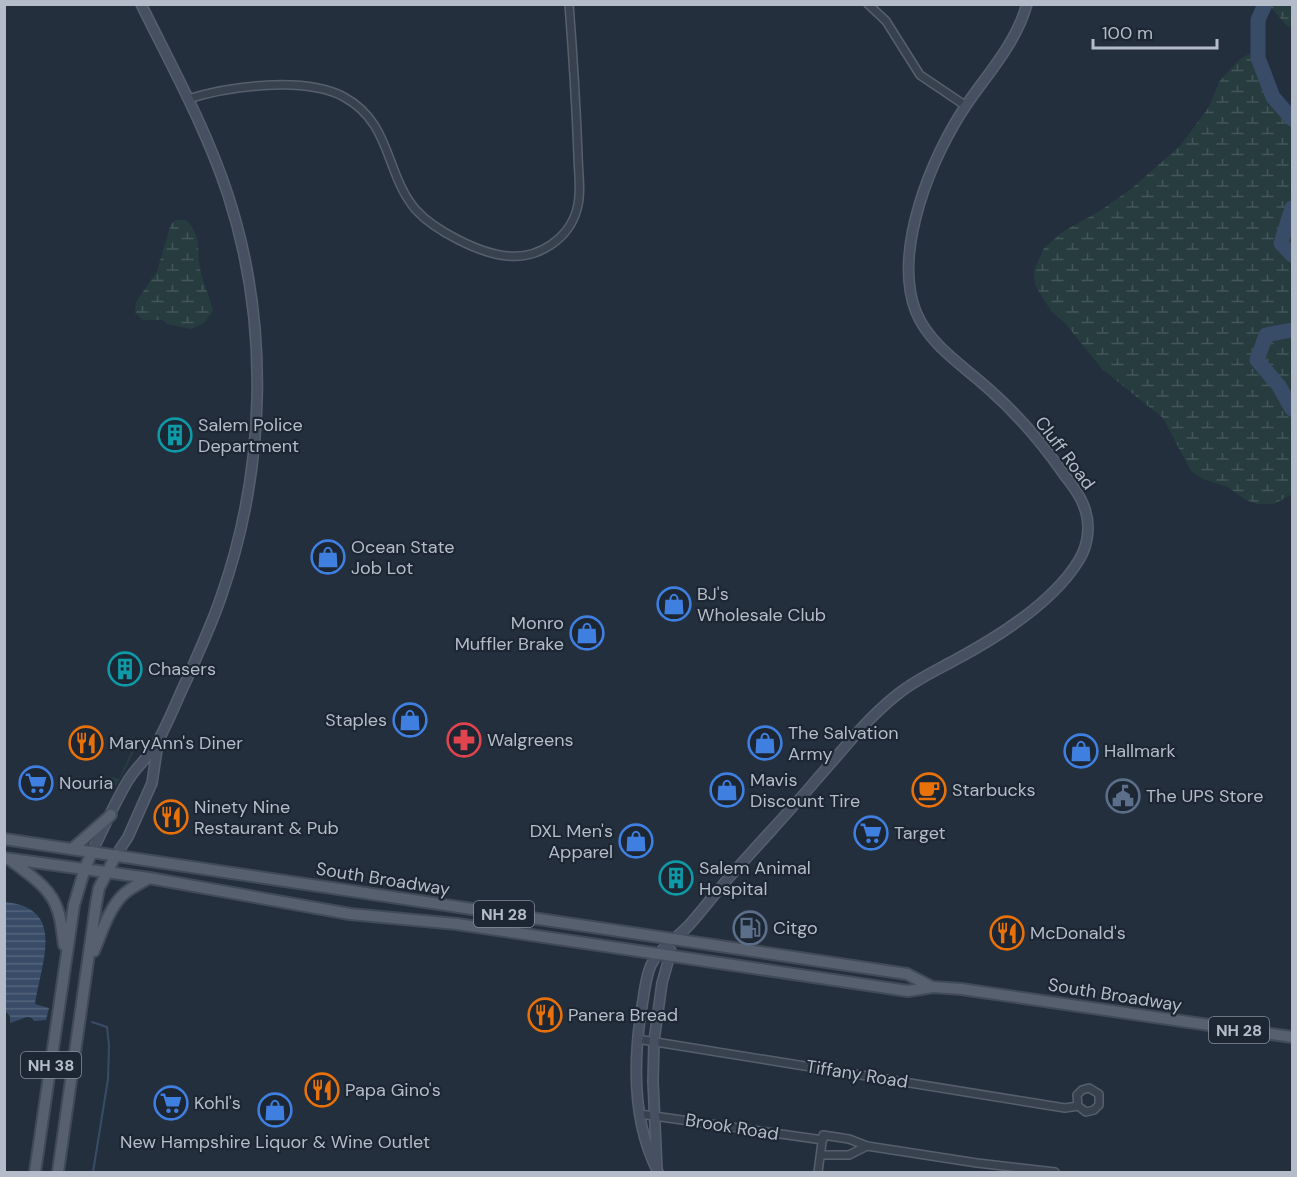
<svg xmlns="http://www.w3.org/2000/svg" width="1297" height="1177" font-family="'DM Sans',sans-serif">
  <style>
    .green { fill: #263c3f }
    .wetland { fill: url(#wetland-marsh) }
    .water { fill: url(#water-rules) }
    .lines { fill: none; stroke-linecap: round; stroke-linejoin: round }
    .stream { stroke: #394c67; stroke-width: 2 }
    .river { stroke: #394c67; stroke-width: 15 }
    .street-casing { stroke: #565f6c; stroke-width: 10 }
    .secondary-casing { stroke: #565f6c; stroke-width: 12 }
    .primary-casing { stroke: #414a57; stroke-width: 14 }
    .street { stroke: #38414e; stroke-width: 7 }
    .secondary { stroke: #465061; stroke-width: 9 }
    .primary { stroke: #56606e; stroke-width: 10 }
    .labels { text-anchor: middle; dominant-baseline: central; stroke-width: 4.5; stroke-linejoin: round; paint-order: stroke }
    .shield { fill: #1d2633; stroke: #878f9c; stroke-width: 1.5 }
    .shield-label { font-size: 16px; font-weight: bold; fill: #b4bcc9 }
    .poi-label { font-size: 18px; fill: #b4bcc9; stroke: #1d2633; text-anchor: start }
    .street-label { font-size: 18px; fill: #b4bcc9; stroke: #1d2633 }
  </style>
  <defs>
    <pattern id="wetland-marsh" width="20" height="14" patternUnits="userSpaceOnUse" patternTransform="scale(1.5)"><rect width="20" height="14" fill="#263c3f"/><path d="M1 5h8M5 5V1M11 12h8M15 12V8" fill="none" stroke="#435659"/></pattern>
    <pattern id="water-rules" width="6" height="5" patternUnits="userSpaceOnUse" patternTransform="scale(1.5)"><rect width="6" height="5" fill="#394c67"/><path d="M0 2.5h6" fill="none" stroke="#53647b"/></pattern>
  </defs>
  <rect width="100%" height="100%" fill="#242f3e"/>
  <path class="green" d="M133 737 139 741 126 768 115 787 111 783 110 779 112 777 119 779 135 742 128 738Z"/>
  <path class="wetland" d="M1269 5H1292V28L1287 26Z
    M1249 54C1264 71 1257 92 1277 108 1282 112 1286 117 1292 119V494L1274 504H1257L1244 499 1228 487 1203 479 1191 471 1163 418 1102 369 1065 323 1051 311 1035 285 1034 270 1044 248 1064 231 1100 211 1131 189 1180 146 1209 107 1219 82 1240 59Z
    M176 220H186C203 238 196 247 200 269 203 283 210 297 213 311L204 323 191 329 167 324 163 320H143L135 313 136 302 157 271 171 224Z"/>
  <path class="water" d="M5 902C67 908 41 962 35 1004L49 1008 46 1020 34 1021 32 1018 27 1017 10 1023V1016L5 1011Z"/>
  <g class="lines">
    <path class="stream" d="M92 1022 107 1027 109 1046 108 1079 93 1172"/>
    <path class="river" d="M1265 4 1258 20V58L1273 97 1292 119
      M1292 208 1281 243 1292 255
      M1292 330 1266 335 1257 360 1279 386 1292 409"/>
    <g class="street-casing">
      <path id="street" d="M868 4 886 21 920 75 966 106
        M188 99C229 86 305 76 344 97 392 123 385 174 416 210 434 230 480 254 508 256 538 259 569 239 577 209 582 192 578 172 578 154 576 104 573 55 569 4
        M637 1039 1065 1108 1078 1106 1086 1112 1094 1110 1099 1105V1094L1089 1088 1082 1090 1077 1095 1078 1106
        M640 1114 823 1140
        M821 1155H849L867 1146
        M818 1172 823 1135 849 1139 867 1146 977 1163 1055 1172"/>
    </g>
    <g class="secondary-casing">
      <path id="secondary" d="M92 852C104 828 115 801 129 779 138 765 152 754 159 739 170 719 178 697 188 677 199 651 212 624 221 597 266 469 270 324 228 195 206 128 172 67 141 4
        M116 855 128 837 152 783 158 743
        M657 1169 653 1081 654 1041 662 983 671 951
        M658 1172C631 1120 633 1057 643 1000 645 988 646 976 651 965 660 947 679 937 691 923 706 906 719 888 734 872 761 841 790 811 817 779 843 750 867 718 898 694 915 680 935 671 955 660 998 637 1053 603 1079 560 1089 544 1091 522 1083 504 1079 493 1070 483 1063 473 1042 443 1018 415 991 391 964 366 930 346 916 312 892 251 932 155 967 104 989 72 1016 43 1027 4"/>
    </g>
    <g class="primary-casing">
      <path id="primary" d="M4 839 907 974 932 987
        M72 849 111 815
        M4 858 149 878 350 914 457 924 908 991 933 987 961 989 1292 1037
        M9 859C28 874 51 887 58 911 62 922 62 934 64 945
        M94 951C102 932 109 907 125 893 132 887 141 883 149 878
        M35 1172 74 905 85 868 92 852
        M58 1172 96 904 99 888 116 855"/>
    </g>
    <use href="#street" class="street"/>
    <use href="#secondary" class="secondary"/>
    <use href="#primary" class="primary"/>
  </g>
  <defs>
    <g id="building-ring" transform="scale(1.725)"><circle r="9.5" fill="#1d2633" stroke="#0f9aa8" stroke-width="1.5"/><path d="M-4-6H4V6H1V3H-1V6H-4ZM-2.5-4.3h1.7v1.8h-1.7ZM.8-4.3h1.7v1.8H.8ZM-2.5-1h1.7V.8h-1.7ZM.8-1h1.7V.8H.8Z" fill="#0f9aa8"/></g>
    <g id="shop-ring" transform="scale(1.725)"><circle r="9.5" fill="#1d2633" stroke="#3f7fe0" stroke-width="1.5"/><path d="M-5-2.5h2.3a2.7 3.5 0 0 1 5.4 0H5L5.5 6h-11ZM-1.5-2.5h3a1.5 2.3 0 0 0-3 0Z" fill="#3f7fe0"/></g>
    <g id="pharmacy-ring" transform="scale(1.725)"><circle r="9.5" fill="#1d2633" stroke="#e0444e" stroke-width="1.5"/><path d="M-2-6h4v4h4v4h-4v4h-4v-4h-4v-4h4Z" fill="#e0444e"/></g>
    <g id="restaurant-ring" transform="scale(1.725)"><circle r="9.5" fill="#1d2633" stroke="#e8710a" stroke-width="1.5"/><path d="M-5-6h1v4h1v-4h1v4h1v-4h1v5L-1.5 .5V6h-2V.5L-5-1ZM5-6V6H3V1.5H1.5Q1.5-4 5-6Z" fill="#e8710a"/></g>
    <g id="supermarket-ring" transform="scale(1.725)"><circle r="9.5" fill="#1d2633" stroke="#3f7fe0" stroke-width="1.5"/><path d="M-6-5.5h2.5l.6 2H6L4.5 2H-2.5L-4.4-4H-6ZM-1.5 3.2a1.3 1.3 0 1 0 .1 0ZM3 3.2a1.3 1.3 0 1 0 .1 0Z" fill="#3f7fe0"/></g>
    <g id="cafe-ring" transform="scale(1.725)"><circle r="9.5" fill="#1d2633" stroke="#e8710a" stroke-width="1.5"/><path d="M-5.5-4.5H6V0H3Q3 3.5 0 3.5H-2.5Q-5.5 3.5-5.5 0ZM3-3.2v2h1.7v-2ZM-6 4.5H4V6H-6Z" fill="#e8710a"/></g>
    <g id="civic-ring" transform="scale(1.725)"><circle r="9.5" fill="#1d2633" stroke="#5c6f8a" stroke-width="1.5"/><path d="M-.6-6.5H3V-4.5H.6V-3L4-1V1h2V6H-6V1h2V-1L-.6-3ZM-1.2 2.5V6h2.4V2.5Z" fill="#5c6f8a"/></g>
    <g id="fuel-ring" transform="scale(1.725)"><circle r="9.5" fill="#1d2633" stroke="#5c6f8a" stroke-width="1.5"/><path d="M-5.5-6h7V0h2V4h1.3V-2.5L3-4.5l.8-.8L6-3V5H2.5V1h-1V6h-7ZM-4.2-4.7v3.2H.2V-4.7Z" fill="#5c6f8a"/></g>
  </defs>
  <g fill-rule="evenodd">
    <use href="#building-ring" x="175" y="435"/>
    <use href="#shop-ring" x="328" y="557"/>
    <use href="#shop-ring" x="674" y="604"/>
    <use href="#shop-ring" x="587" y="633"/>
    <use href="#building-ring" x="125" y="669"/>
    <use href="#shop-ring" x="410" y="720"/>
    <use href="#pharmacy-ring" x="464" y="740"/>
    <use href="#restaurant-ring" x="86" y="743"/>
    <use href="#shop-ring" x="765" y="743"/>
    <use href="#shop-ring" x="1081" y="751"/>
    <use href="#supermarket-ring" x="36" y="783"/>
    <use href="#shop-ring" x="727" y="790"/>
    <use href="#cafe-ring" x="929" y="790"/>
    <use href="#civic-ring" x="1123" y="796"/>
    <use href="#restaurant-ring" x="171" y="817"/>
    <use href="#supermarket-ring" x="871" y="833"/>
    <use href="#shop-ring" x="636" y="841"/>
    <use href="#building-ring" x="676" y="878"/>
    <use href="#fuel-ring" x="750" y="928"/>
    <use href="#restaurant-ring" x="1007" y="933"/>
    <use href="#restaurant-ring" x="545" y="1015"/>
    <use href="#restaurant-ring" x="322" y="1090"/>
    <use href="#supermarket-ring" x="171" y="1103"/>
    <use href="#shop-ring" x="275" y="1110"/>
  </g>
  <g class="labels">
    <g class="shield">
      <rect x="474" y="901" width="60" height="26" rx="4.5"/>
      <rect x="1209" y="1017" width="60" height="26" rx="4.5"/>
      <rect x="21" y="1052" width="60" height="26" rx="4.5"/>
    </g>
    <g class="shield-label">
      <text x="504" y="914">NH 28</text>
      <text x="1239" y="1030">NH 28</text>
      <text x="51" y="1065">NH 38</text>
    </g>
    <g class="poi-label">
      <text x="198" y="425">Salem Police<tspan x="198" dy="21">Department</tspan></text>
      <text x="351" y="547">Ocean State<tspan x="351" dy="21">Job Lot</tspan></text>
      <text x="697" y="594">BJ's<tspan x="697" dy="21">Wholesale Club</tspan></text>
      <text x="564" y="623" text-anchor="end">Monro<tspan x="564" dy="21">Muffler Brake</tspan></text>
      <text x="148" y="669">Chasers</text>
      <text x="387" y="720" text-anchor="end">Staples</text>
      <text x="788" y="733">The Salvation<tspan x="788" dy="21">Army</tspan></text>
      <text x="487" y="740">Walgreens</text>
      <text x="109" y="743">MaryAnn's Diner</text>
      <text x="1104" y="751">Hallmark</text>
      <text x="750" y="780">Mavis<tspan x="750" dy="21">Discount Tire</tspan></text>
      <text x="59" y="783">Nouria</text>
      <text x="952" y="790">Starbucks</text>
      <text x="1146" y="796">The UPS Store</text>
      <text x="194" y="807">Ninety Nine<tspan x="194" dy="21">Restaurant &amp; Pub</tspan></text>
      <text x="613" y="831" text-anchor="end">DXL Men's<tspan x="613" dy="21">Apparel</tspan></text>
      <text x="894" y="833">Target</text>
      <text x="699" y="868">Salem Animal<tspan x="699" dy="21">Hospital</tspan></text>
      <text x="773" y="928">Citgo</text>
      <text x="1030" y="933">McDonald's</text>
      <text x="568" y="1015">Panera Bread</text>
      <text x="345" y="1090">Papa Gino's</text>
      <text x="194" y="1103">Kohl's</text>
      <text x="275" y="1142" text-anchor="middle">New Hampshire Liquor &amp; Wine Outlet</text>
    </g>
    <g class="street-label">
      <text transform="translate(1065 453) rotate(53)">Cluff Road</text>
      <text transform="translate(383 879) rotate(9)">South Broadway</text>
      <text transform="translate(1115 995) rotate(9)">South Broadway</text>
      <text transform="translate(857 1074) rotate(9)">Tiffany Road</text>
      <text transform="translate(732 1127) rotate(9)">Brook Road</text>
    </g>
  </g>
  <rect width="1297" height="1177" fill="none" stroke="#b4bcc9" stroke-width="12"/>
  <path d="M1093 39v9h124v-9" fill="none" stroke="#b4bcc9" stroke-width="3"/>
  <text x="1102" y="39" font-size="18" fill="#b4bcc9" stroke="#1d2633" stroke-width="4.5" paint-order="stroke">100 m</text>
</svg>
